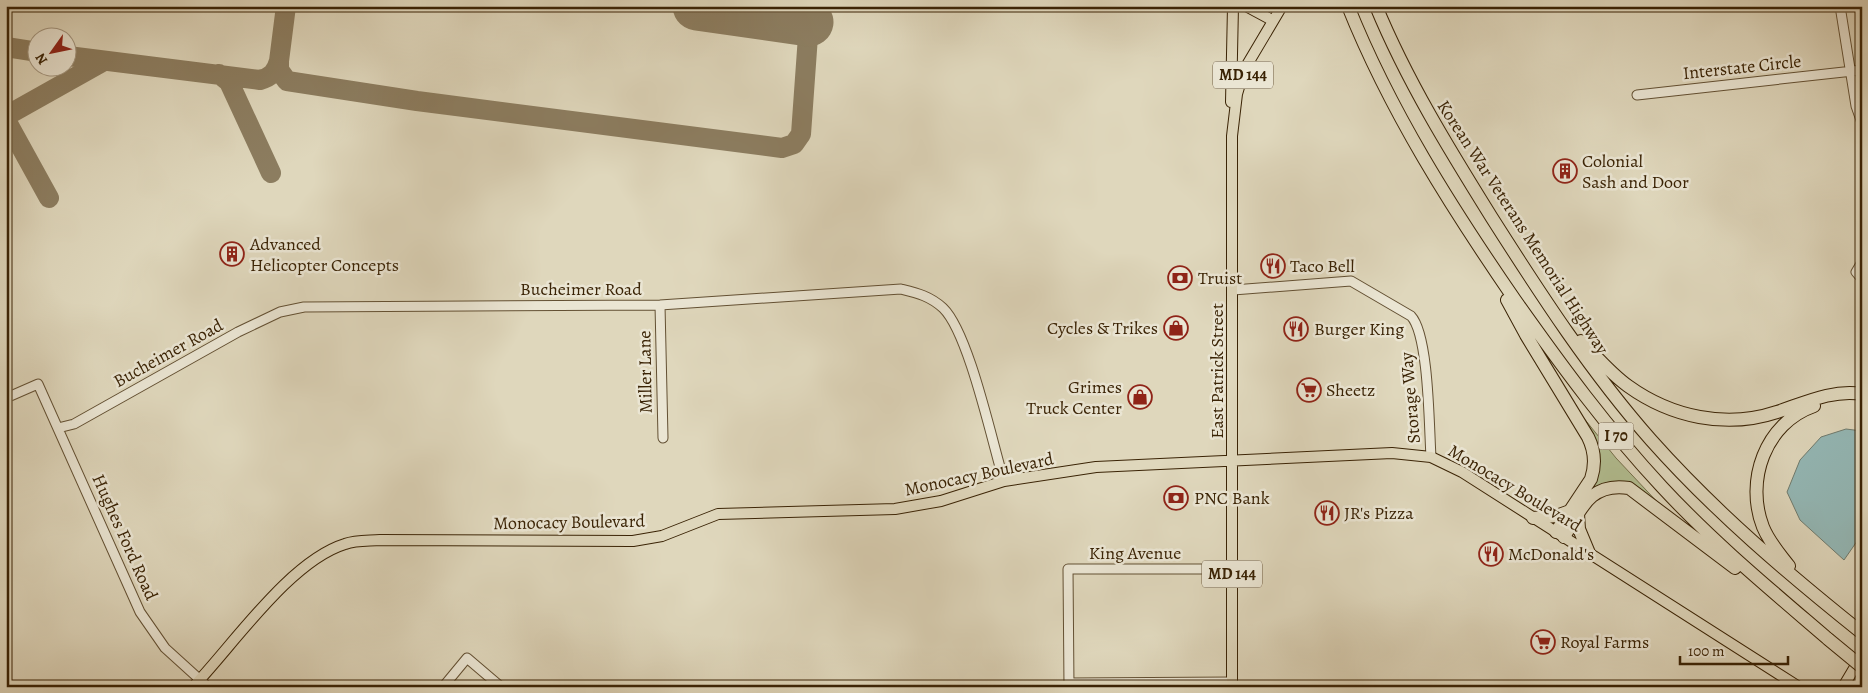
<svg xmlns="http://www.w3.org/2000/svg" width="1868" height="693" font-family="Alegreya,serif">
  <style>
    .green { fill: #b2be91; stroke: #76704b }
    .water { fill: #94b8b6; stroke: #707c6f }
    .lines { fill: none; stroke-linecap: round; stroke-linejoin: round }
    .taxiway { stroke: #8c7d60; stroke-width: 20 }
    .runway { stroke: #8c7d60; stroke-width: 49 }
    .minor-casing { stroke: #635033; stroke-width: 11 }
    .major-casing { stroke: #3a2305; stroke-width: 12 }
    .highway-casing { stroke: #3a2305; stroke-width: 14 }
    .minor { stroke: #eae5d3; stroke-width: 9 }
    .major { stroke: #dfd7bc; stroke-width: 10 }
    .highway { stroke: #dfd7bc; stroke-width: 12 }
    .highway-bridge-casing { stroke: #3a2305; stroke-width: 14; stroke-linecap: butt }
    .highway-bridge { stroke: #dfd7bc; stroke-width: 12 }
    .labels { text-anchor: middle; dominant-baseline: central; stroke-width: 5; stroke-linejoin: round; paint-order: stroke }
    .shield { fill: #eae5d3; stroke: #6f5d43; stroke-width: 1 }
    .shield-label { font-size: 16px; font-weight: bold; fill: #3a2305 }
    .street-label { font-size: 18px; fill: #3a2305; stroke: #eae5d3 }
    .poi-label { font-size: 18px; fill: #3a2305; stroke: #eae5d3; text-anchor: start }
  </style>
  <rect width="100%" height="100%" fill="#dfd7bc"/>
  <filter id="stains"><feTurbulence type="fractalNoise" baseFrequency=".004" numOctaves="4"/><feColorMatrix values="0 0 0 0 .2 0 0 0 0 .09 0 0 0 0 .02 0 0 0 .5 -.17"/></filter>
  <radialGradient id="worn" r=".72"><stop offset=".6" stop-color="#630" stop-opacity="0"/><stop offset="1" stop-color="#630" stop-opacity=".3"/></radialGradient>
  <path class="green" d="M1574 406 1616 458 1662 507 1645 493 1592 489 1596 476Z"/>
  <path class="water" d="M1846 429 1862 431V534L1844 560 1800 520 1787 492 1800 460 1821 437Z"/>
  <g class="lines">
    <path class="taxiway" d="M6 47 38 52
      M68 56 260 80C271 77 276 72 279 61V70L287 81 417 101 782 148 794 144 801 134 809 22
      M279 61 286 6
      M219 74 229 82 271 173
      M6 116 104 61
      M6 120 49 198"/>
    <path class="runway" d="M697 6 809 22"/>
    <g class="minor-casing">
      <path id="minor" d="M1840 6 1856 106 1862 123
        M1637 95 1862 70
        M1862 262 1856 272 1862 279
        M1233 290 1351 281 1411 316C1429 335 1429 427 1431 457
        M660 305 663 438
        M6 398 38 384 140 612 165 648 208 687
        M58 428 74 424 238 332 280 312 304 307 660 305 901 289C917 293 930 296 943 308 969 333 992 442 1004 481
        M1069 683 1232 682
        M443 687 467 658 501 687
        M1069 687 1068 569H1232"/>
    </g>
    <g class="major-casing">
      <path id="major" d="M1246 6 1272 20
        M1231 102 1233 6
        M193 687C234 644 290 561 345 544 356 540 369 541 380 540L633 541 662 536 718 514 895 509 941 501 1004 481 1096 467 1392 453 1431 457 1462 472 1799 687
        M1232 687V136L1237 94 1244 70 1282 6
        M1843 687 1862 655"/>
    </g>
    <g class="highway-casing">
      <path id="highway" d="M1348 6C1390 111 1451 207 1515 300 1561 365 1607 428 1662 487 1713 542 1771 590 1828 639
        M1376 6C1407 81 1449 149 1492 218 1541 295 1591 372 1651 440 1715 512 1787 573 1862 633
        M1507 300 1526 335 1588 437C1595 451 1596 464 1591 479L1556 532
        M1581 341C1596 356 1611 374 1628 386 1671 417 1726 429 1777 412 1804 403 1833 389 1862 394
        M1578 514 1579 529 1589 553
        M1533 518 1556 516 1570 511
        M1564 537C1581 509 1590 482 1629 488L1735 568
        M1789 566C1779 553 1769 542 1763 527 1745 481 1765 423 1814 406"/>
    </g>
    <use href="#minor" class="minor"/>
    <use href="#major" class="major"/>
    <use href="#highway" class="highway"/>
    <g class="highway-bridge-casing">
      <path id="highway-bridge" d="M1828 639 1862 667"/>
    </g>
    <use href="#highway-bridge" class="highway-bridge"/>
  </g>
  <defs>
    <g id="building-ring" transform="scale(1.25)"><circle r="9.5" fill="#eae5d3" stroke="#8f2418" stroke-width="1.5"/><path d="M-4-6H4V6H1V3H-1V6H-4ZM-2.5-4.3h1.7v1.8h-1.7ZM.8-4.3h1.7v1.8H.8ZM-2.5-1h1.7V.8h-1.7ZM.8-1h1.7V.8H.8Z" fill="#8f2418"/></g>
    <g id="restaurant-ring" transform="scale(1.25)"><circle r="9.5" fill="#eae5d3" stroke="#8f2418" stroke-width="1.5"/><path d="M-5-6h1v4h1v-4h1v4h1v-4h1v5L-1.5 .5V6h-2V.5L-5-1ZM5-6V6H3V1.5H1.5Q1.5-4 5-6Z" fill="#8f2418"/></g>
    <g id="bank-ring" transform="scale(1.25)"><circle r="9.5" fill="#eae5d3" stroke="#8f2418" stroke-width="1.5"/><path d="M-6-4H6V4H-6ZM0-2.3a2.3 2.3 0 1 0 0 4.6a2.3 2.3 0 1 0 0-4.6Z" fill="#8f2418"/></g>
    <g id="shop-ring" transform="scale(1.25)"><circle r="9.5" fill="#eae5d3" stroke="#8f2418" stroke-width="1.5"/><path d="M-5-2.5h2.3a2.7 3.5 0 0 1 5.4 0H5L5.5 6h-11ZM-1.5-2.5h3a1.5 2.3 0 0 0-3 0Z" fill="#8f2418"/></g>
    <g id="supermarket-ring" transform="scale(1.25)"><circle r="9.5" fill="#eae5d3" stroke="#8f2418" stroke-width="1.5"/><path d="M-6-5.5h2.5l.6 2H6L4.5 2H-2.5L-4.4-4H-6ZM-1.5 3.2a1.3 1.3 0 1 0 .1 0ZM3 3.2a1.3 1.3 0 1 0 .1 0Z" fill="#8f2418"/></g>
  </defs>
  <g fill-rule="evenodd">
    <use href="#building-ring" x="1565" y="171"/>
    <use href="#building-ring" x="232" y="254"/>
    <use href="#restaurant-ring" x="1273" y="266"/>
    <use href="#bank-ring" x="1180" y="278"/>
    <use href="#shop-ring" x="1176" y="328"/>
    <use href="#restaurant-ring" x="1296" y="329"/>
    <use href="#supermarket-ring" x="1309" y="390"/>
    <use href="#shop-ring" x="1140" y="397"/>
    <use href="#bank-ring" x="1176" y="498"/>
    <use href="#restaurant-ring" x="1327" y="513"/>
    <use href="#restaurant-ring" x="1491" y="554"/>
    <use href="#supermarket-ring" x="1543" y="642"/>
  </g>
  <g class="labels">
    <g class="shield">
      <rect x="1213" y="61.5" width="60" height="27" rx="4"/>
      <rect x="1598.5" y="422.5" width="35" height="27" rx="4"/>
      <rect x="1202" y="560.5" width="60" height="27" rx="4"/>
    </g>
    <g class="shield-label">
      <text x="1243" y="75">MD 144</text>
      <text x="1616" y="436">I 70</text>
      <text x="1232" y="574">MD 144</text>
    </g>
    <g class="street-label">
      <text transform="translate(1742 67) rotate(-6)">Interstate Circle</text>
      <text transform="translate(1523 227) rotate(57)">Korean War Veterans Memorial Highway</text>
      <text x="581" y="289">Bucheimer Road</text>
      <text transform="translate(168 353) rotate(-29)">Bucheimer Road</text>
      <text transform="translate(1217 371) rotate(-90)">East Patrick Street</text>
      <text transform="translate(645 372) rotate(-91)">Miller Lane</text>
      <text transform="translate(1410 398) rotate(-95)">Storage Way</text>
      <text transform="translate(979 474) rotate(-12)">Monocacy Boulevard</text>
      <text transform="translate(1515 488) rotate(31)">Monocacy Boulevard</text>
      <text transform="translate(569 522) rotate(-1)">Monocacy Boulevard</text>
      <text transform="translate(125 537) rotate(66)">Hughes Ford Road</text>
      <text x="1135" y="553">King Avenue</text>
    </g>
    <g class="poi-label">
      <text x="1582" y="161">Colonial<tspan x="1582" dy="21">Sash and Door</tspan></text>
      <text x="250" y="244">Advanced<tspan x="250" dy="21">Helicopter Concepts</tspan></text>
      <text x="1290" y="266">Taco Bell</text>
      <text x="1198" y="278">Truist</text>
      <text x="1158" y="328" text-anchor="end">Cycles &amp; Trikes</text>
      <text x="1314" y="329">Burger King</text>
      <text x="1122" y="387" text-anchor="end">Grimes<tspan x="1122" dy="21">Truck Center</tspan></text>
      <text x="1326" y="390">Sheetz</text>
      <text x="1194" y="498">PNC Bank</text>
      <text x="1344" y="513">JR's Pizza</text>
      <text x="1508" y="554">McDonald's</text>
      <text x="1560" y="642">Royal Farms</text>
    </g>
  </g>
  <rect width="1868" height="693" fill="none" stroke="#dfd7bc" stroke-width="25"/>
  <rect x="8" y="8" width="1853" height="678" fill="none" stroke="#3a2305" stroke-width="2.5"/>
  <rect x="12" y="12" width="1843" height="668" fill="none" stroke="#3a2305"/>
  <g transform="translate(52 52) rotate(237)"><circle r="24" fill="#eae5d3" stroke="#a49781"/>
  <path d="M0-4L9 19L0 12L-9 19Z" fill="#8f2418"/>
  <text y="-8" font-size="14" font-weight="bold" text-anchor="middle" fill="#3a2305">N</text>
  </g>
  <path d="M1680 656v8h108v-8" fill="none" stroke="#3a2305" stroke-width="2.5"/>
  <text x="1688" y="656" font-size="15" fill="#3a2305" stroke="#eae5d3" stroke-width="4" paint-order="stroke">100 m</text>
  <rect width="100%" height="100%" filter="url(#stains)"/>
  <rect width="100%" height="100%" fill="url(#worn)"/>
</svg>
